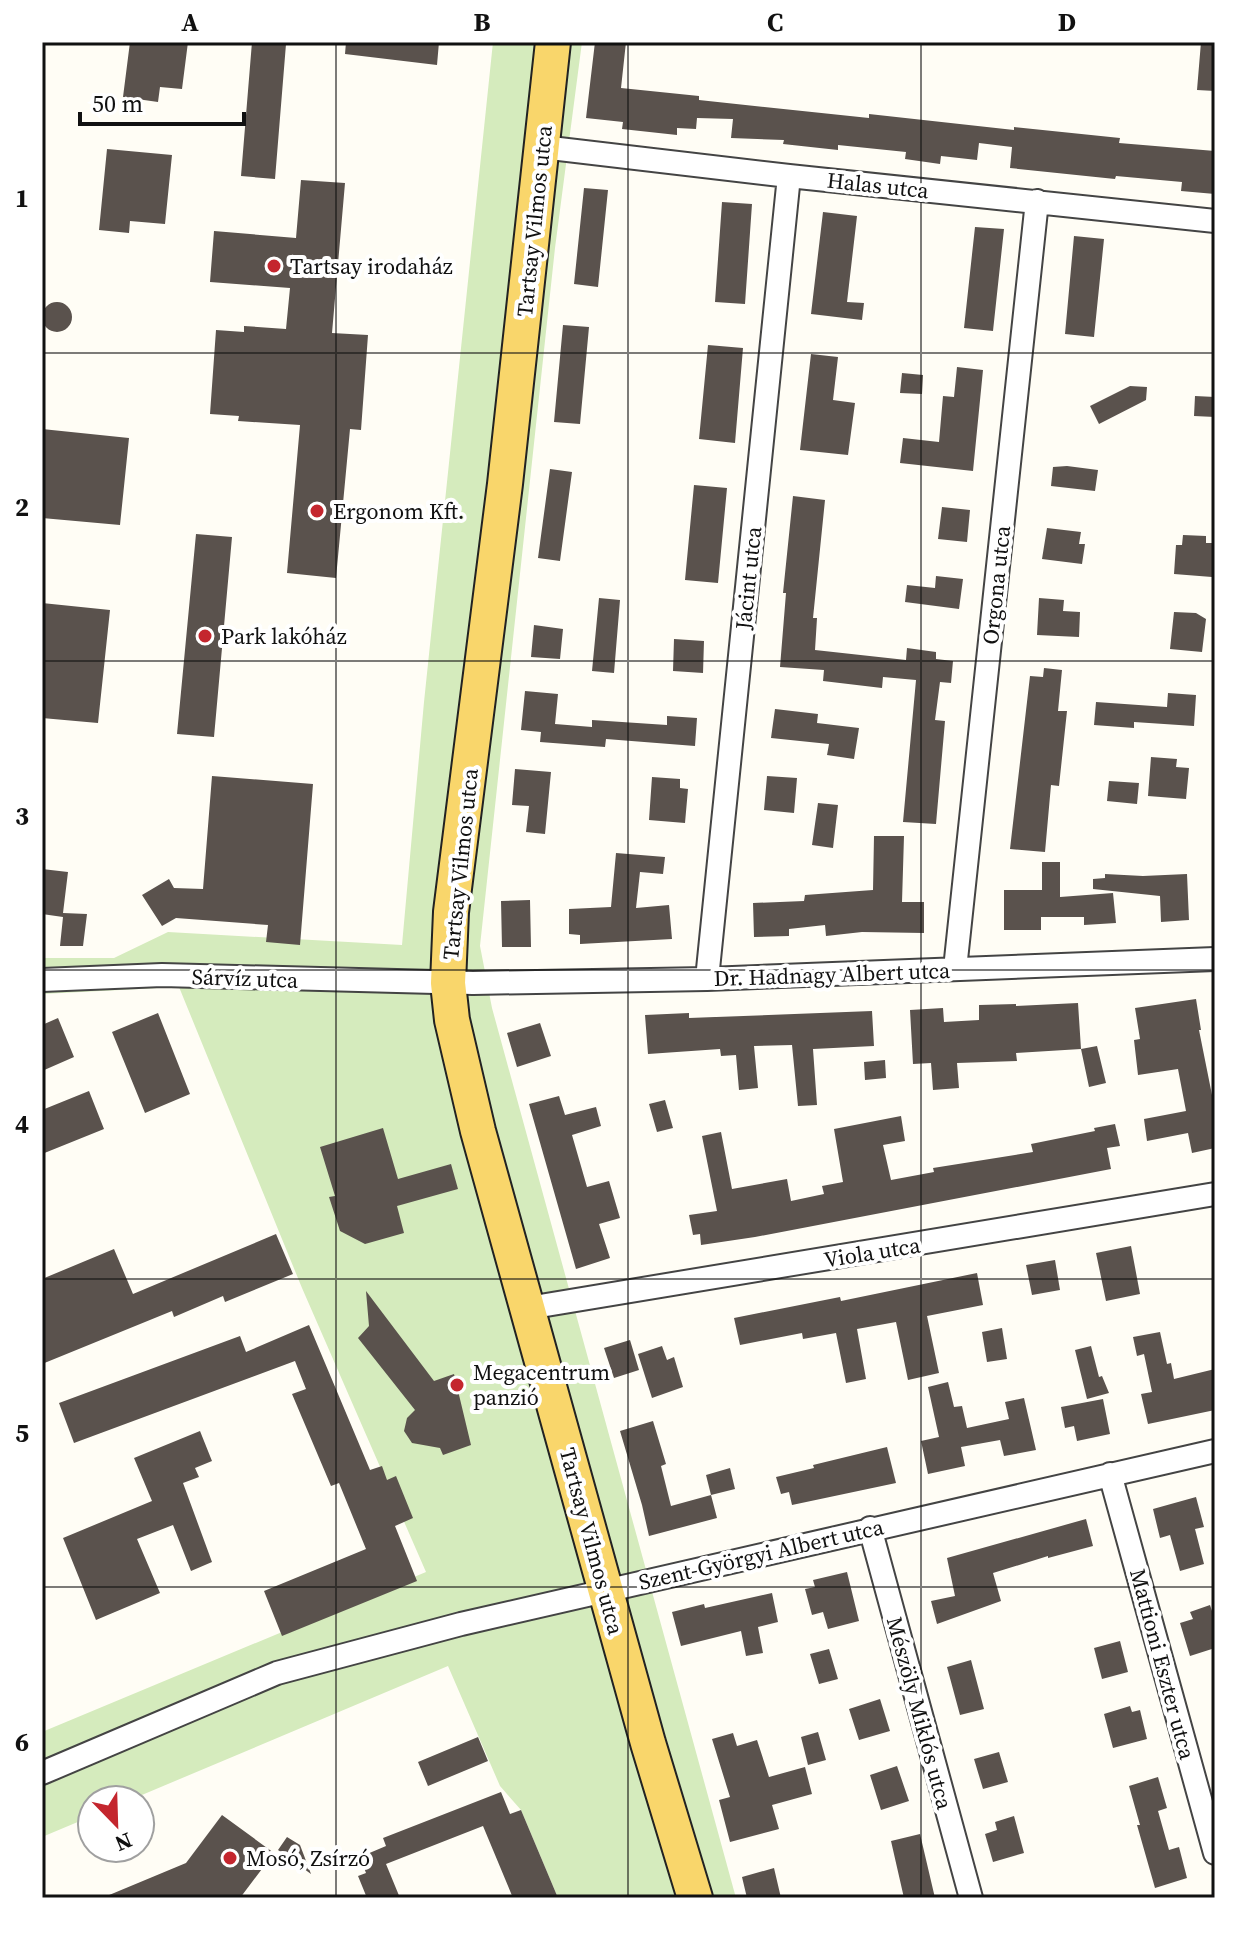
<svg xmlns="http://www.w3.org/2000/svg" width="1257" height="1940" font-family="'Source Serif 4',serif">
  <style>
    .green { fill: #d5ebbd }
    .building { fill: #5a524d }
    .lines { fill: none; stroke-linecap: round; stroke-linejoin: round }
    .street-casing { stroke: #444; stroke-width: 26 }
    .primary-casing { stroke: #222; stroke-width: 38 }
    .street { stroke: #fff; stroke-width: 22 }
    .primary { stroke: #f9d66b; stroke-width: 34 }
    .grid { fill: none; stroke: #111; stroke-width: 2; stroke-opacity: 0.55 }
    .poi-dot { fill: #c4262e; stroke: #fff; stroke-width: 3 }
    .labels { text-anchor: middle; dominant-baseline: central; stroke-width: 8; stroke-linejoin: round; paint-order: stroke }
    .street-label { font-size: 22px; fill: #111; stroke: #fff }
    .poi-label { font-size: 22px; fill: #111; stroke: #fff; text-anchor: start }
    .neatline { fill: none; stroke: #111; stroke-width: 3 }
    .grid-label { font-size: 26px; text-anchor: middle; font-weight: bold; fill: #111 }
  </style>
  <rect width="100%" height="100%" fill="#fffdf5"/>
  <path class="green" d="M493 42H582L555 248 480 946 492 1008 736 1898H558L521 1810 500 1786 448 1666 130 1800H92V1816L42 1837V1732L426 1572 302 1288 179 987 42 994V958H114L168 932 402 945 424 702Z"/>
  <path class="building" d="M130 42H188L182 89 160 87 158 102 123 97Z
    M252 42 286 44 275 179 241 176Z
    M346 42H439L437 65 345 54Z
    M595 42H626L621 88 699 96V100L869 118V114L1014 130V127L1120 138 1119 143 1215 151V194L1181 191 1182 182 1116 176 1115 179 1010 168 1012 147 979 143 977 160 941 156 940 164 905 159 906 152 838 145V150L783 144 784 140 731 138 733 119 697 118 696 129 677 128V135L622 129 623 122 586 118Z
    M1201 42H1215V91L1197 90Z
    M107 149 172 155 165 224 130 221 129 233 99 230Z
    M301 180 345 183 332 333 368 335 361 430 350 429 336 578 287 573 300 425 238 421 239 416 210 414 216 330 244 332V326L286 329 290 288 210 282 214 231 296 238Z
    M584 188 608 190 598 287 574 284Z
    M722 202 752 204 745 304 715 302Z
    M823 212 857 216 847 302 864 303 862 320 811 314Z
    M975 227 1004 229 993 331 964 328Z
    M1074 236 1104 239 1094 337 1065 334Z
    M42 317a15 15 0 1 1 30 0a15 15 0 1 1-30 0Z
    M563 325 589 327 580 424 554 422Z
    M708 345 743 348 735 443 699 439Z
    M811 354 838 357 833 400 855 403 848 455 800 450Z
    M957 367 983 370 973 471 900 463 903 438 939 442 943 396 954 397Z
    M902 373 923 375 922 394 900 393Z
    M1130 386 1147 387 1146 400 1099 424 1090 406Z
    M1195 396 1215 397V417L1194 416Z
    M42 429 129 438 120 525 42 518Z
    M1067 466 1098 470 1095 491 1051 486 1053 467Z
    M550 469 572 472 560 561 538 558Z
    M694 485 727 488 718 583 685 580Z
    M793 496 825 500 813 618H817L815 650 906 660 907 648 936 652V659L953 661 951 683 940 682 935 720 945 721 936 824 903 822 916 680 883 677 882 688 823 681 824 670 780 667 786 593H783Z
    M942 507 970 510 967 542 938 539Z
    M1047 528 1081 532 1079 544H1085L1082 564 1042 559Z
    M196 534 232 537 214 737 177 734Z
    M1183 535 1206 536V543H1215L1212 577 1174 574 1176 545H1182Z
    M936 576 963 579 959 609 905 602 907 585 935 588Z
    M599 598 620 600 614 673 592 671Z
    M1039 598 1064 600 1063 611 1080 612 1079 637 1037 635Z
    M42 603 110 610 98 723 42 718Z
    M1174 612 1196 613 1206 619 1202 652 1170 649Z
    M534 625 563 629 560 659 531 657Z
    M674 639 704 641 703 673 673 671Z
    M1044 668 1062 670 1058 711H1067L1059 786 1051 785 1045 852 1010 849 1030 676 1043 677Z
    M525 691 558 694 555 724 592 727V720L667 725V716L697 718 695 746 606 739 605 747 540 742 541 732 521 730Z
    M1168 693 1196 695 1194 726 1134 722V728L1094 725 1096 702 1167 707Z
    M775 709 818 714 817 723 859 728 854 759 827 755 829 744 771 738Z
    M1151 757 1177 759 1176 767 1189 768 1186 799 1148 796Z
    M515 769 551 772 545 834 526 832 529 806 512 805Z
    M212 776 313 784 300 945 266 942 268 925 176 918 162 926 142 895 169 879 174 888 203 889Z
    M767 776 797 778 794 813 764 810Z
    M652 777 680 779V788L688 789 685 823 649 820Z
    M1109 781 1139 783 1137 804 1107 801Z
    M818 803 838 805 833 848 812 845Z
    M874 836H904L902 902H924V933L862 932 826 936 825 925 789 929V936L754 937 753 903 804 901 805 895 873 890Z
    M616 853 665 857 663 874 640 872 636 908 669 905 672 939 580 944V935L569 934V909L611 907Z
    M1042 862H1060V897L1113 893 1116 923 1084 925V917H1041V930H1004V890H1042Z
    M42 869 68 872 63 913 87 914 83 946H60L63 917 42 914Z
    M1105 874 1143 876 1187 874 1189 920 1161 922 1160 896 1093 889V879L1105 878Z
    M530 900 531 947H502L501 901Z
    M1196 999 1201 1030H1199L1215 1110V1148L1192 1153 1188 1133 1147 1141 1144 1119 1186 1111 1178 1069 1138 1075 1134 1040 1140 1039 1135 1008Z
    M1078 1003 1081 1049 1016 1053 1017 1061 957 1063 959 1088 933 1090 931 1063 913 1064 910 1010 943 1008 944 1022 979 1020V1005L1016 1004V1006Z
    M872 1011 874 1046 813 1049 817 1105 798 1106 792 1045 754 1046 758 1088 739 1090 736 1055 721 1056 720 1049 648 1054 645 1015 689 1013V1018Z
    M158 1013 190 1094 145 1113 112 1032Z
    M58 1018 74 1057 42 1071V1025Z
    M540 1023 551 1056 517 1067 507 1033Z
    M1097 1046 1106 1083 1089 1087 1081 1049Z
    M885 1060 886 1078 865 1080 864 1062Z
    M89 1091 104 1129 42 1154V1110Z
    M559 1096 565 1115 596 1107 601 1126 572 1135 587 1187 609 1181 620 1218 599 1224 610 1258 576 1269 529 1104Z
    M665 1100 673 1128 657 1132 649 1104Z
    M901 1116 905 1141 883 1145 891 1180 934 1172 933 1168 1033 1152 1031 1144 1095 1131 1094 1128 1115 1124 1120 1146 1107 1148 1111 1169 755 1237 701 1245 700 1234 693 1235 689 1215 717 1211 702 1136 721 1132 732 1189 787 1179 791 1201 824 1194 822 1186 843 1182 834 1129Z
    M383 1128 398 1179 451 1164 458 1189 397 1206 404 1233 365 1244 340 1231 329 1197 335 1196 320 1147Z
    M276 1234 293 1274 225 1302 223 1296 174 1317 172 1311 42 1364V1279L114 1249 133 1294Z
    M1131 1246 1140 1294 1106 1301 1096 1253Z
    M1055 1260 1060 1290 1032 1295 1026 1265Z
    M977 1273 983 1305 927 1316 939 1373 908 1380 896 1322 857 1329 866 1379 846 1383 836 1333 803 1339 802 1333 740 1345 734 1318 840 1297 841 1301Z
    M366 1291 434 1381 454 1374 471 1445 443 1455 440 1448 412 1443 404 1431 407 1418 415 1410 358 1338 369 1326Z
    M309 1325 370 1470 382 1466 387 1480 396 1476 413 1518 395 1526 417 1581 282 1636 264 1591 366 1549 339 1483 331 1486 292 1394 306 1389 295 1361 74 1443 59 1403 240 1336 246 1352Z
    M1002 1328 1007 1359 987 1362 982 1332Z
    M1160 1332 1167 1364 1171 1363 1174 1379 1215 1369V1410L1148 1424 1141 1394 1152 1392 1144 1354 1137 1356 1133 1337Z
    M630 1340 639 1370 614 1378 604 1348Z
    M662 1346 667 1360 674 1357 683 1387 652 1398 638 1354Z
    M1091 1346 1099 1377 1102 1376 1109 1393 1087 1399 1075 1350Z
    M948 1382 954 1407 962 1406 967 1428 1009 1419 1005 1402 1024 1398 1036 1450 1004 1456 1000 1440 961 1447 965 1466 928 1474 921 1441 939 1437 928 1387Z
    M1103 1399 1110 1434 1077 1441 1074 1426 1065 1428 1061 1407Z
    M653 1421 666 1464 661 1466 671 1506 711 1495 717 1518 649 1536 642 1505 620 1431Z
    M200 1431 212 1461 195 1468 199 1477 183 1483 212 1562 191 1571 173 1525 137 1539 160 1593 96 1620 63 1538 152 1501 134 1458Z
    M887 1447 896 1483 792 1505 789 1492 781 1494 776 1477 814 1468 813 1465Z
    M730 1468 735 1489 711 1495 706 1475Z
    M1196 1497 1204 1527 1195 1529 1204 1564 1180 1571 1170 1535 1160 1538 1153 1509Z
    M1086 1519 1093 1546 1048 1558V1556L993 1573 1001 1601 937 1624 931 1601 955 1596 947 1558Z
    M847 1572 859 1621 828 1629 823 1612 812 1615 805 1589 815 1587 813 1580Z
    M772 1593 778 1622 758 1627 763 1653 746 1656 741 1631 681 1646 672 1612 704 1604 705 1608Z
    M1210 1605 1215 1620V1648L1190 1656 1180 1623 1193 1619 1190 1612Z
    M1120 1641 1128 1672 1102 1679 1094 1648Z
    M829 1649 838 1679 819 1684 810 1654Z
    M971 1660 984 1709 960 1715 947 1667Z
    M880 1699 890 1731 859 1740 849 1709Z
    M1130 1706 1132 1712 1140 1710 1147 1739 1113 1748 1104 1714Z
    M818 1732 826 1760 808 1765 801 1737Z
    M733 1733 737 1746 757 1740 769 1777 805 1767 812 1794 772 1805 779 1829 730 1842 719 1800 730 1797 712 1739Z
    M478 1737 488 1761 428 1786 418 1762Z
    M999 1752 1008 1782 983 1789 974 1759Z
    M897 1766 909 1801 881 1810 870 1775Z
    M1158 1777 1167 1808 1158 1811 1169 1850 1179 1847 1187 1878 1155 1888 1137 1825H1140L1129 1786Z
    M501 1792 510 1814 521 1810 558 1898H513L483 1826 386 1864 400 1898H367L358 1876 366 1873 360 1857 386 1846 383 1838Z
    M222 1815 274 1853 240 1898H102L186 1863Z
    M1014 1816 1024 1853 993 1862 985 1834 997 1830 995 1822Z
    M920 1834 935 1898H904L891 1841Z
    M287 1837 300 1845 311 1874 278 1850Z
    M774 1868 781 1898H747L742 1877Z"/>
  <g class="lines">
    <g class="street-casing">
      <path id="street" d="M542 147 789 176 1215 221
        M955 969 1037 201
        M707 979 789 176
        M42 980 162 975 473 983 707 979 1215 959
        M528 1308 1215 1194
        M1110 1474 1215 1853
        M870 1528 971 1898
        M42 1773 277 1673 461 1624 1215 1451"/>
    </g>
    <g class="primary-casing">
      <path id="primary" d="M553 42 505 484 451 912 448 983 452 1020 478 1131 648 1743 695 1898"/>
    </g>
    <use href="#street" class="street"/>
    <use href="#primary" class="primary"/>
  </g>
  <path class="grid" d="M336 42V1898M628 42V1898M921 42V1898M42 353H1215M42 661H1215M42 970H1215M42 1279H1215M42 1587H1215"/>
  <g class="poi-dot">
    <circle cx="274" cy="266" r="8"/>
    <circle cx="317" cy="511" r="8"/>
    <circle cx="205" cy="636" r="8"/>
    <circle cx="457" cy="1385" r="8"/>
    <circle cx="230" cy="1858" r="8"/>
  </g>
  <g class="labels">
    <g class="street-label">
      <text transform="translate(878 185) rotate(6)">Halas utca</text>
      <text transform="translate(534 221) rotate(-84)">Tartsay Vilmos utca</text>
      <text transform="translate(748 578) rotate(-84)">Jácint utca</text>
      <text transform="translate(996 585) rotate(-84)">Orgona utca</text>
      <text transform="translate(460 864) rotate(-84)">Tartsay Vilmos utca</text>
      <text transform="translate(832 974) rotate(-2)">Dr. Hadnagy Albert utca</text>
      <text transform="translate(245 978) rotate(2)">Sárvíz utca</text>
      <text transform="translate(872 1252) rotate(-9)">Viola utca</text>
      <text transform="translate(592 1541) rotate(75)">Tartsay Vilmos utca</text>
      <text transform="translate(761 1554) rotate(-13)">Szent-Györgyi Albert utca</text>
      <text transform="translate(1163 1664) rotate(75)">Mattioni Eszter utca</text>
      <text transform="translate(920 1713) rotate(75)">Mészöly Miklós utca</text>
    </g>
    <g class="poi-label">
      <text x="290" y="266">Tartsay irodaház</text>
      <text x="333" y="511">Ergonom Kft.</text>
      <text x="221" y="636">Park lakóház</text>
      <text x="473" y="1372">Megacentrum<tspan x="473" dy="25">panzió</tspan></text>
      <text x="246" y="1858">Mosó, Zsírzó</text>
    </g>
  </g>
  <rect width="1257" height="1940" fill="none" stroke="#ffffff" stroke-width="88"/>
  <g transform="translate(116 1824) rotate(157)"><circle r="38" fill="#ffffff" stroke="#a0a0a0" stroke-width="2"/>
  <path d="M0-6L14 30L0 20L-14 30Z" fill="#c4262e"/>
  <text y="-12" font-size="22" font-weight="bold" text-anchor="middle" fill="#111111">N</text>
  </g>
  <path d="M80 112v12h164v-12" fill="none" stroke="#111111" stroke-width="4"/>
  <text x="92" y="112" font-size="24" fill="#111111" stroke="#ffffff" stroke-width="6" paint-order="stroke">50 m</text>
  <rect x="44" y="44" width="1169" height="1852" class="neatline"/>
  <g class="grid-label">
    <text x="190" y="31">A</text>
    <text x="482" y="31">B</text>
    <text x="775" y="31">C</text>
    <text x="1067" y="31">D</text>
    <text x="22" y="207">1</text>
    <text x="22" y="516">2</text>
    <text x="22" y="825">3</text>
    <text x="22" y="1133">4</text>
    <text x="22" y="1442">5</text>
    <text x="22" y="1751">6</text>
  </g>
</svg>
